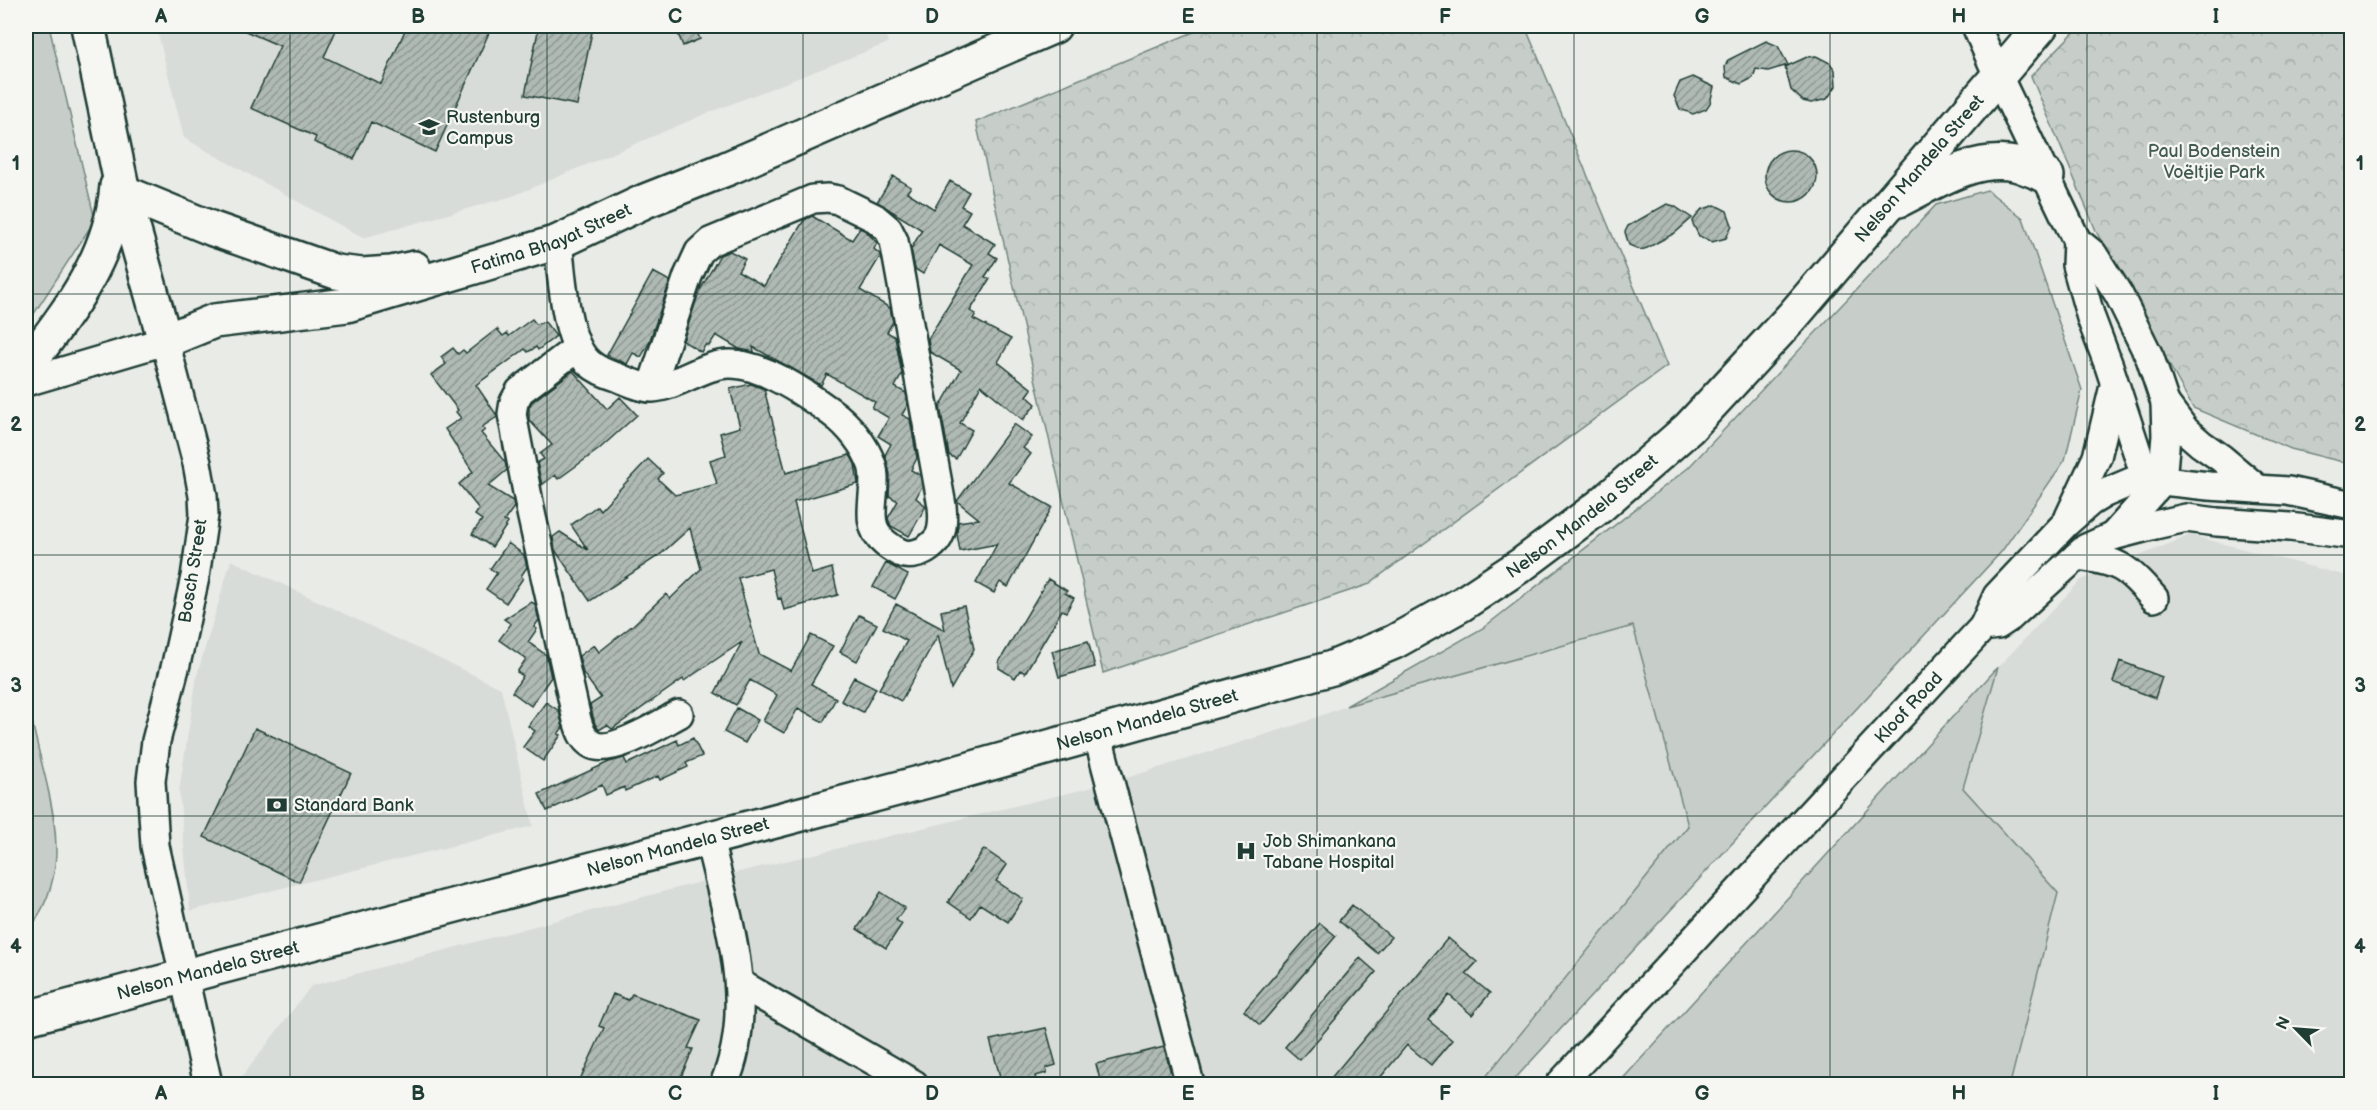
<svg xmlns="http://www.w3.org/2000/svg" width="2377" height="1110" font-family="'Balsamiq Sans',sans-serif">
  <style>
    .built { fill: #d8dcd8 }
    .green { fill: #c7cec9; stroke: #73867e; stroke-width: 1.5 }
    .forest { fill: url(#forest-crowns); stroke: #73867e; stroke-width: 1.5 }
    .building { fill: url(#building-hatch); stroke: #1f3d34; stroke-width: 1.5 }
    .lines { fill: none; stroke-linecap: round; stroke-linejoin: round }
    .minor-casing { stroke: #1f3d34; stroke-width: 32 }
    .major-casing { stroke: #1f3d34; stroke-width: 38 }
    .minor { stroke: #f6f6f2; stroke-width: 27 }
    .major { stroke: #f6f6f2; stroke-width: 33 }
    .grid { fill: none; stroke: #1f3d34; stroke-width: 1.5; stroke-opacity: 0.55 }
    .labels { text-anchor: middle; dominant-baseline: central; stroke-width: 4.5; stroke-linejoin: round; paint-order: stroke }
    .poi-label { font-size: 18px; fill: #1f3d34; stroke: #f6f6f2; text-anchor: start }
    .park-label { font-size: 18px; fill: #415a52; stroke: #f6f6f2 }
    .street-label { font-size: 18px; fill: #1f3d34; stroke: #f6f6f2 }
    .neatline { fill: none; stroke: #1f3d34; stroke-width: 2 }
    .grid-label { font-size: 20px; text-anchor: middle; font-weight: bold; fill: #1f3d34 }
  </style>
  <defs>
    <pattern id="forest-crowns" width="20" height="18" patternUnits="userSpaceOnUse" patternTransform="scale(1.5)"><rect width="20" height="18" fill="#c7cec9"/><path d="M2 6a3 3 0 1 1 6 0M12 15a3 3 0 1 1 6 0" fill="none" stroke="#aab2ad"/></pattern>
    <pattern id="building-hatch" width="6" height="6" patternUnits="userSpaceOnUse" patternTransform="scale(1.5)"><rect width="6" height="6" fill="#b0bab5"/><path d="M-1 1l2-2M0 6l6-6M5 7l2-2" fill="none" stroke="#8f9894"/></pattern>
  </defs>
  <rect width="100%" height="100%" fill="#e9ebe7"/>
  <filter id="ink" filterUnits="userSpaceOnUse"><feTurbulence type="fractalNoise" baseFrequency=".0167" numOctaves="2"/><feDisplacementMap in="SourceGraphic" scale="12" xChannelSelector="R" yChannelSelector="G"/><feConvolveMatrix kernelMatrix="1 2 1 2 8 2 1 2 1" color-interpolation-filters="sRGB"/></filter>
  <g filter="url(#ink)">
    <path class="built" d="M156 26H884L888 43 703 115 513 196 363 238 184 138Z
      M2190 535 2351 577V1084H2010L2058 893 1963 788 1998 667 2081 580Z
      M231 560 501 688 533 826 190 911 179 791 197 675Z
      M1633 625 1688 826 1478 1084H242L241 1078 311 986 718 877 1110 783 1299 724 1346 706Z"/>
    <path class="green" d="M26 26H49L95 220 26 326Z
      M1987 190 2023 218 2082 390 2065 460 2002 551 1510 1084H1480L1688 826 1633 626 1346 706 1483 628 1688 468 1936 205Z
      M1998 667 1963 788 2058 893 2010 1084H1618Z
      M26 695C32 722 38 749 45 776 59 834 66 883 26 934Z"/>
    <path class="forest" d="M1208 26H1525L1667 366 1367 585 1103 673 976 122Z
      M2080 26H2351V464L2291 449 2193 408 2097 233 2031 76Z"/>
    <path class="building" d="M234 26H338L324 57 381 84 407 26H492L435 152 371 122 354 159 314 142 316 137 251 108 280 46Z
      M539 26 593 27 577 105 525 95Z
      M675 26H694L700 39 683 46Z
      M1766 41 1778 46 1788 65 1768 71 1756 69 1753 78 1741 84 1726 77 1725 67 1728 60Z
      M1816 56 1830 63 1835 70 1836 86 1827 99 1811 103 1803 101 1791 90 1785 67 1807 57Z
      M1693 77 1714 87 1710 103 1706 109 1693 114 1680 109 1674 96 1680 82Z
      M1765 176a26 26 0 1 1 52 0a26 26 0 1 1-52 0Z
      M893 176 911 187 907 192 934 209 950 181 969 192 961 206 970 211 962 224 995 244 989 253 997 258 985 277 990 279 970 311 976 314 973 319 1011 339 998 362 1032 389 1027 396 1036 404 1023 420 981 385 960 423 972 430 956 459 949 455 940 407 961 370 930 352 928 339 973 265 939 245 923 274 915 269 911 249 922 230 877 202Z
      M1667 204 1674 206 1692 218 1675 233 1647 248 1641 250 1629 245 1625 232 1628 226Z
      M1715 205 1727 211 1732 225 1726 238 1712 242 1699 236 1692 222 1701 210Z
      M812 216 852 240 860 228 866 231 877 243 874 249 881 255 860 290 890 308 893 322 887 332 895 337 902 374 895 387 906 393 908 404 902 415 910 419 917 458 911 470 920 475 922 486 916 498 926 506 909 536 891 526 889 521 888 518 898 501 889 496 890 474 885 455 891 444 878 436 889 418 872 408 875 402 827 374 821 385 753 347 754 352 739 349 716 335 709 346 706 344 701 352 683 341 699 292 720 255 730 251 745 259 738 271 764 286 804 220Z
      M653 272 670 281 649 343 641 357 633 353 627 364 607 355Z
      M532 319 536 324 545 322 556 336 538 350 536 347 528 352 525 349 476 385 496 414 497 417 482 427 485 430 481 433 505 462 507 470 488 486 513 501 514 507 504 521 508 523 492 547 472 534 482 520 475 515 479 509 459 484 473 472 445 429 461 418 456 412 458 410 431 375 446 364 441 357 453 348 458 354 463 350 466 353 497 329 503 336 507 333 509 336Z
      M573 371 607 409 620 397 637 415 598 450 558 479 555 475 542 485 537 463 544 459 540 454 552 445 529 420V407L532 402Z
      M751 384 764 389 786 473 850 455 855 464 858 484 794 502 812 574 832 568 838 595 784 610 781 598 778 599 771 569 738 578 759 654 791 671 811 635 833 646 811 684 836 698 823 722 798 708 784 733 763 721 777 695 750 680 736 705 715 693 742 642 684 681 683 679 612 729 607 725 599 730 595 724 590 705 601 698 583 673 579 656 594 645 599 652 633 625 666 594 670 599 701 569 690 528 661 554 590 601 555 550 553 537 560 532 588 550 571 525 597 506 600 510 648 459 663 473 658 479 675 495 717 484 710 460 726 455 720 433 740 427 730 389Z
      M1014 424 1032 437 1023 448 1031 454 1009 483 1052 507 1008 587 1000 582 994 593 976 583 997 544 960 551 957 534 958 522 979 519 957 501Z
      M508 543 524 555 527 567 521 576 523 578 506 603 486 589 497 573 490 569Z
      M886 563 908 575 895 599 873 587Z
      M1048 579 1067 591 1065 593 1074 598 1066 612 1062 610 1025 673 1020 670 1015 678 999 668V662Z
      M531 602 535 604 539 620 534 627 537 629 528 642 546 655 551 677 531 706 512 692 523 676 517 672 526 659 499 640 511 624 504 619Z
      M896 604 945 630 941 611 964 606 974 649 951 689 938 635 901 701 879 689 907 641 883 628Z
      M859 615 877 624 857 661 840 652Z
      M1088 641 1095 667 1059 677 1052 651Z
      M2120 661 2162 677 2155 698 2113 682Z
      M854 677 876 688 863 712 841 701Z
      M546 702 559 711 563 727 558 734 561 735 543 761 523 747 535 731 528 726Z
      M737 708 758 720 745 743 724 732Z
      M255 728 351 773 299 882 204 837Z
      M693 738 702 756 686 763 688 767 660 780 658 776 625 791 624 787 606 795 602 785 547 811 539 794 609 762 624 758 627 764 677 740 679 745Z
      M984 849 1007 865 996 881 1023 899 1008 922 980 904 971 918 948 902Z
      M881 892 905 908 896 920 902 924 886 948 857 929Z
      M1352 905 1391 937 1377 953 1339 921Z
      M1320 923 1336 936 1260 1025 1244 1011Z
      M1448 938 1477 962 1466 974 1490 993 1472 1015 1449 995 1428 1020 1452 1040 1431 1065 1407 1045 1375 1084H1326Z
      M1360 958 1376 972 1300 1060 1285 1047Z
      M613 994 628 1000 632 994 701 1020 688 1048 693 1049 678 1084H578L604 1028 599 1026Z
      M1046 1028 1056 1065 1046 1068 1047 1073 1035 1076 1037 1084H1002L990 1040Z
      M1164 1047 1172 1077 1158 1081 1159 1084H1101L1096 1064Z"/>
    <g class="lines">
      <g class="minor-casing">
        <g id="minor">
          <path d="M1976 26 1998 76 2077 241 2093 254 2119 295 2150 358 2165 403 2166 436 2162 481 2113 536"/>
          <path d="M2077 241 2076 265 2091 318 2109 366 2145 476 2155 489"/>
          <path d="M558 242C562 273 564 342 589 363 597 370 607 374 617 377 627 381 641 388 652 388 679 386 703 364 730 364 763 364 805 393 831 412 849 425 865 445 872 465 880 490 860 523 885 543 890 547 897 552 904 554 917 556 928 550 936 541 944 532 943 517 942 506L894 241 888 229 875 218 838 200 828 198 813 199 710 242 699 252 688 276 651 388"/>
          <path d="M577 348 520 391 514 402 512 414 531 513 577 720C580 729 582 738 591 744 610 756 660 724 679 714"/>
          <path d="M26 382 165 341 197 463 203 496 204 515 195 577 176 664 156 741 151 781 155 846 208 1084"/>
          <path d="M2165 403 2186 431 2201 444 2221 458 2258 489"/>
          <path d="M2069 517 2097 457 2114 386"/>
          <path d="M2077 556C2120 561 2126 567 2154 598"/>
          <path d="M1983 627 1997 596 2066 523 2090 502 2105 493 2145 476 2162 481 2209 486 2288 491 2352 505"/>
          <path d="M1097 733 1190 1084"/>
          <path d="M709 839C727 918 758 1005 724 1084"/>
          <path d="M739 983 914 1084"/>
          <path id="s1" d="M1560 1084 1983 627 1998 625 2010 617 2086 548 2113 536 2155 525 2186 518 2217 522 2290 527 2352 535"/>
        </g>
      </g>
      <g class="major-casing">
        <g id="major">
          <path id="s2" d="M88 26 123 192 165 341 214 321 347 305 558 242 645 201 726 169 1054 26"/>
          <path d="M123 192 213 229 336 272 362 275 391 273 414 268"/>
          <path d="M1899 200C1935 182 1974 156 2015 164 2026 167 2037 172 2047 176"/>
          <path d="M26 367C68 312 111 258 117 186"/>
          <path id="s3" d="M26 1018 927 781 1332 668 1394 642 1462 604 1524 563 1600 506 1689 428 1792 317 2041 26"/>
        </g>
      </g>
      <use href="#minor" class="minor"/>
      <use href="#major" class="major"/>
    </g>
  </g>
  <path class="grid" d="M290 26V1084M547 26V1084M803 26V1084M1060 26V1084M1317 26V1084M1574 26V1084M1830 26V1084M2087 26V1084M26 294H2352M26 555H2352M26 816H2352"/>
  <defs>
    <g id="university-bare" transform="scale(1.62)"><path d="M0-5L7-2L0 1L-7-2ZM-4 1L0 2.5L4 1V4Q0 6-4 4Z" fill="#1f3d34" stroke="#f6f6f2" stroke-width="2.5" paint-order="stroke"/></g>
    <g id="bank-bare" transform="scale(1.62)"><path d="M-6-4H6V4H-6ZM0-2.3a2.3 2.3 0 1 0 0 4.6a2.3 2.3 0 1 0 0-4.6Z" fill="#1f3d34" stroke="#f6f6f2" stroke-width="2.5" paint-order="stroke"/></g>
    <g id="hospital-bare" transform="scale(1.62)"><path d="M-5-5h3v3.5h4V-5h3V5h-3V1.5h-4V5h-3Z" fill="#1f3d34" stroke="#f6f6f2" stroke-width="2.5" paint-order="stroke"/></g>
  </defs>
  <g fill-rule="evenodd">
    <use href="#university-bare" x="429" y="127"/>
    <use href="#bank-bare" x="277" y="805"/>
    <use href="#hospital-bare" x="1246" y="851"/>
  </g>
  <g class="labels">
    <g class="poi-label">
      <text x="446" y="117">Rustenburg<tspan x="446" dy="21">Campus</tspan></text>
      <text x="294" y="805">Standard Bank</text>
      <text x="1263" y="841">Job Shimankana<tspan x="1263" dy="21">Tabane Hospital</tspan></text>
    </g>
    <g class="park-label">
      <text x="2214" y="151">Paul Bodenstein<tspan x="2214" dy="21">Voëltjie Park</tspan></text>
    </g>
    <g class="street-label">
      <text stroke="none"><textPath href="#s3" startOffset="2132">Nelson Mandela Street</textPath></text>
      <text stroke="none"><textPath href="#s2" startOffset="726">Fatima Bhayat Street</textPath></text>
      <text stroke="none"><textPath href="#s3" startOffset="1646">Nelson Mandela Street</textPath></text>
      <text transform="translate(193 571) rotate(-81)">Bosch Street</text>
      <text stroke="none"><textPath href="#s1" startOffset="513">Kloof Road</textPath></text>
      <text stroke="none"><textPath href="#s3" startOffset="1160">Nelson Mandela Street</textPath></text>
      <text stroke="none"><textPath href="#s3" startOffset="674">Nelson Mandela Street</textPath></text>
      <text stroke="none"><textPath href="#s3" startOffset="188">Nelson Mandela Street</textPath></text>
    </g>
  </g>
  <rect width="2377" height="1110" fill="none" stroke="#f6f6f2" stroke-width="66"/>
  <g transform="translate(2296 1029) rotate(295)" stroke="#f6f6f2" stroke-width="4.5" paint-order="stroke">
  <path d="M0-4.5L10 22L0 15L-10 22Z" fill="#1f3d34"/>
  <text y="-9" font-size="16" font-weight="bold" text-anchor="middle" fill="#1f3d34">N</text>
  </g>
  <rect x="33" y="33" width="2311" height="1044" class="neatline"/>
  <g class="grid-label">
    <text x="161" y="23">A</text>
    <text x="418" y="23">B</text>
    <text x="675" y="23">C</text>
    <text x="932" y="23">D</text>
    <text x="1188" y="23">E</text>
    <text x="1445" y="23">F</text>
    <text x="1702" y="23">G</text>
    <text x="1959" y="23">H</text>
    <text x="2216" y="23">I</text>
    <text x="16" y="170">1</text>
    <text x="2360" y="170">1</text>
    <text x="16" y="431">2</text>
    <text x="2360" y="431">2</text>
    <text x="16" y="692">3</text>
    <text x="2360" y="692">3</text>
    <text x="16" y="953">4</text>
    <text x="2360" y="953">4</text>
    <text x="161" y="1100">A</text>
    <text x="418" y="1100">B</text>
    <text x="675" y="1100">C</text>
    <text x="932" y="1100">D</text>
    <text x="1188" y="1100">E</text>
    <text x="1445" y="1100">F</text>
    <text x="1702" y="1100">G</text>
    <text x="1959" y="1100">H</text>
    <text x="2216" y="1100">I</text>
  </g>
</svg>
